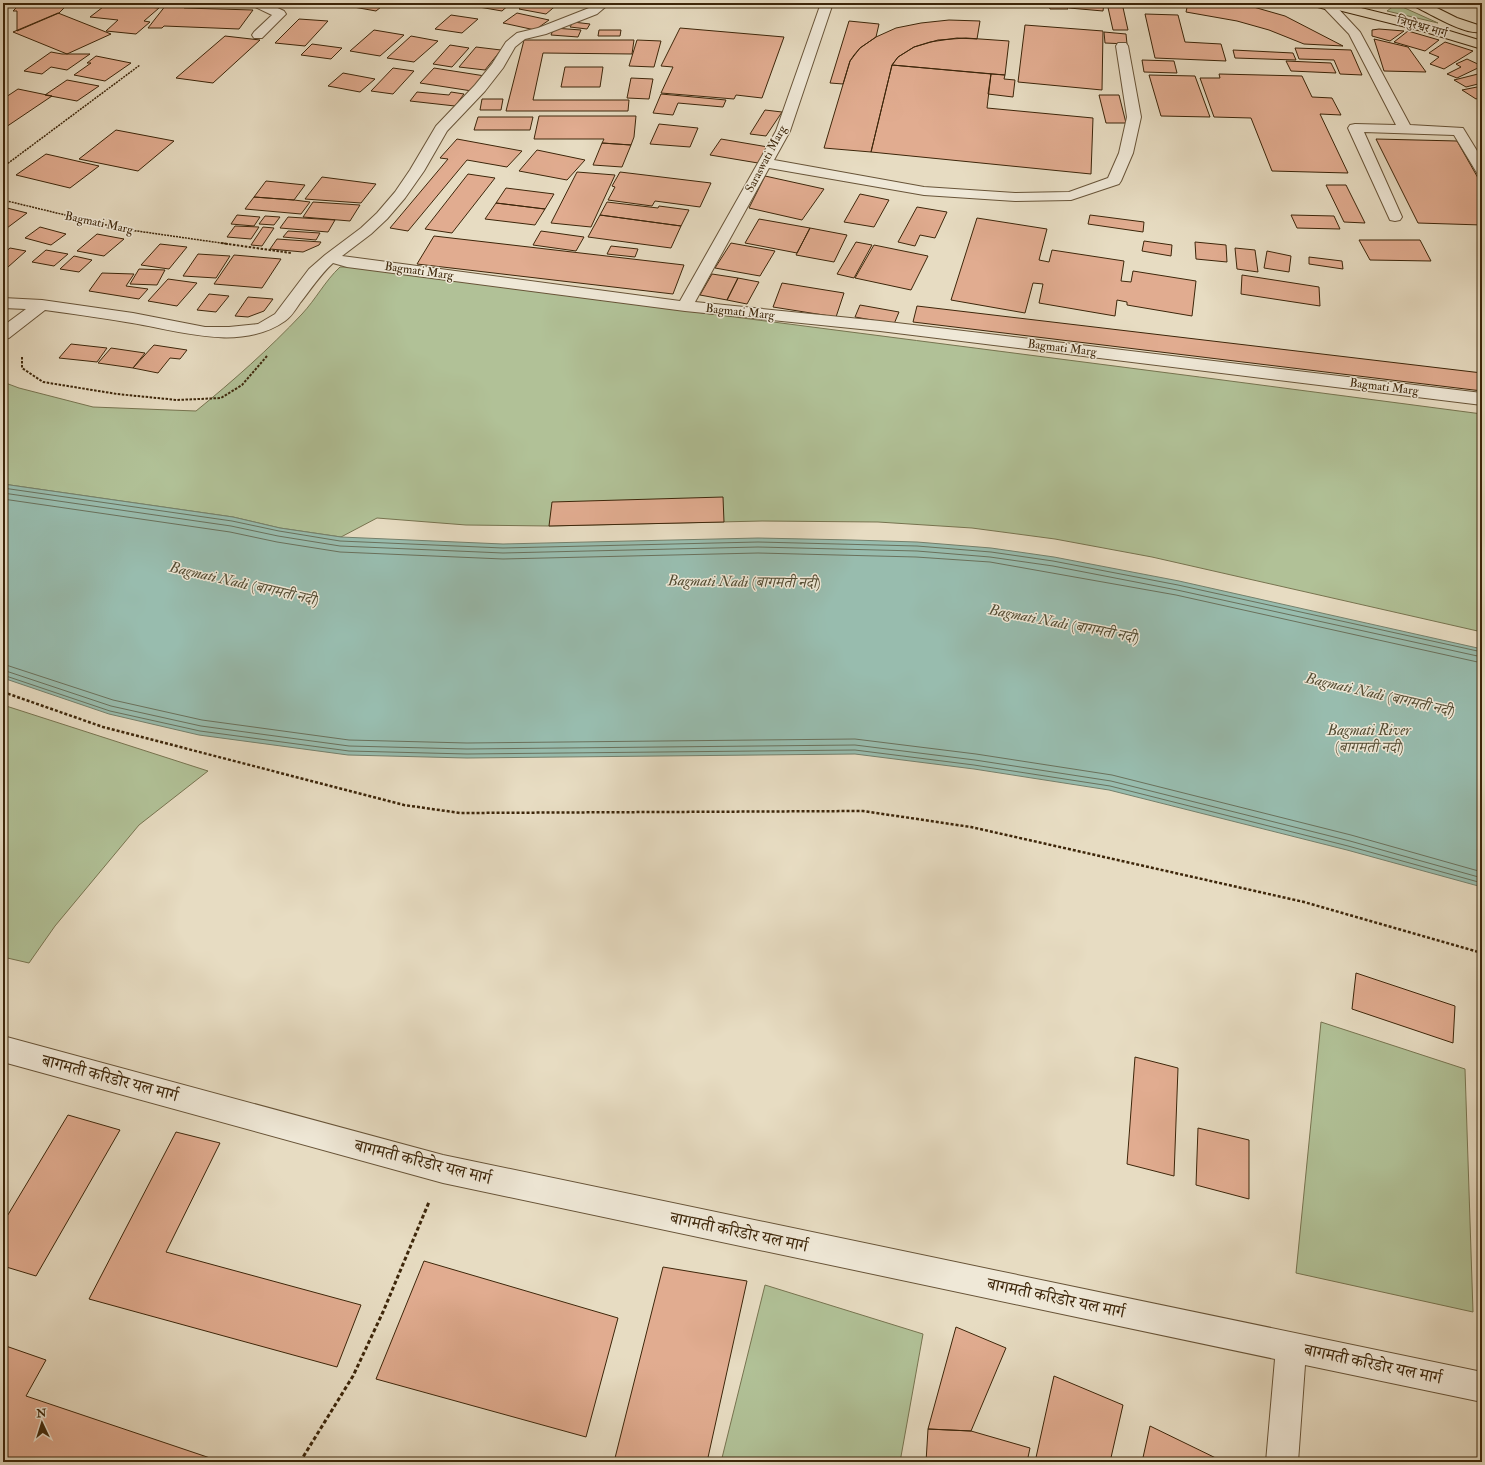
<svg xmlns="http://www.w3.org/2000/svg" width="1485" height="1465" font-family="'IM FELL Double Pica','Noto Serif Devanagari',serif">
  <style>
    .green { fill: #b1c197; stroke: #777450 }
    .water { fill: #98bcae; stroke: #74806c }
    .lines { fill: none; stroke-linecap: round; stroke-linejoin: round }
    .shore { stroke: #6a715c; stroke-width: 1 }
    .building { fill: #e1ac90; stroke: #3d260a }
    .minor-casing { stroke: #685438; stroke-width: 2 }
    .highway-casing { stroke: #3d260a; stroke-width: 2 }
    .path-far3 { stroke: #3d260a; stroke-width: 1.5; stroke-dasharray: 2 1; stroke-linecap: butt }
    .path-far2 { stroke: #3d260a; stroke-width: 2; stroke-dasharray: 2.5 1.5; stroke-linecap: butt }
    .path-far1 { stroke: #3d260a; stroke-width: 2.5; stroke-dasharray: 3 2; stroke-linecap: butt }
    .path { stroke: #3d260a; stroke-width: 3; stroke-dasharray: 4 2.5; stroke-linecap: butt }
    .minor { fill: #efe8d7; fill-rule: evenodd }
    .highway { fill: #e7dcc2; fill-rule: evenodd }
    .labels { text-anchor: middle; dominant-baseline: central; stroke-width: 3; stroke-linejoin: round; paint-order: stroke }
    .far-street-label { font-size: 12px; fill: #3d260a; stroke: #efe8d7 }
    .water-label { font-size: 15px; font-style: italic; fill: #544c33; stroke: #efe8d7 }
    .near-street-label { font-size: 17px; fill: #3d260a; stroke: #efe8d7 }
  </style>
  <rect width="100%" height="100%" fill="#e7dcc2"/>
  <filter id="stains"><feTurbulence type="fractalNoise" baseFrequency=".005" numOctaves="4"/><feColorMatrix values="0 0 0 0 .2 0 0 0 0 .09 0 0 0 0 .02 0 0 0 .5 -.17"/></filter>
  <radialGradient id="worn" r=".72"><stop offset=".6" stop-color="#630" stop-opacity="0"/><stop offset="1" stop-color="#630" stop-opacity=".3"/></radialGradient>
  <path class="green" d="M1395 5H1398L1438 23 1387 11Z
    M340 267H351C728 317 1105 364 1482 414V632L1152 557 1055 539 972 528 878 522 762 521 549 526 466 525 377 518 341 537 280 528 233 517 3 484V382L19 388 93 407 196 411C233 381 269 349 302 314 316 299 325 281 340 267Z
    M3 705 208 771 139 825 55 926 29 963 3 957Z
    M1321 1022 1465 1069 1473 1312 1296 1273Z
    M765 1285 923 1334 900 1462H721Z"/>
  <path class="water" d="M3 484 233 517 280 528 341 537 503 544 758 538 853 540 917 542 991 548 1054 557 1179 581 1482 649V887L1347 850 1109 790 974 769 855 754 467 758 348 755 199 735 109 714 3 678Z"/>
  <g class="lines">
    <path class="shore" d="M3 488 232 521 279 531 340 541 503 548 758 542 917 546 991 552 1053 561 1178 585 1482 652
      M3 493 231 526 278 536 340 546 503 553 758 547 917 551 990 557 1053 566 1177 590 1482 657
      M3 499 230 532 277 542 340 552 503 559 758 553 916 557 990 562 1176 595 1482 663
      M3 664 113 700 202 720 349 740 467 743 855 739 976 754 1112 775 1351 835 1482 872
      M3 670 111 706 201 726 349 746 467 749 855 745 975 760 1111 781 1350 841 1482 878
      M3 675 110 711 200 731 349 751 467 754 855 750 974 765 1110 786 1348 846 1482 883"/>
  </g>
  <path class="building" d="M21 3H69L59 13 17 31V11H13Z
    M97 3H141L138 6 159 8 144 21 150 22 136 34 106 31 118 20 90 17 103 7 94 6Z
    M331 3H386L376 11Z
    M484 3H511L502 11 479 7Z
    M526 3H559L546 14 519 9Z
    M564 3H582L576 7 563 4Z
    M1048 3H1066L1068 9H1050Z
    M1070 3H1104L1103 11 1069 8Z
    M1107 3H1122L1128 30H1113Z
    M1188 3H1238L1250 6 1285 16 1343 46 1304 44 1269 30 1237 21 1186 12Z
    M1454 3H1482V5H1456Z
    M166 5 186 6 184 8 253 10 239 29 164 26 162 28H148Z
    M58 13 111 34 67 54 13 32Z
    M517 13 549 20 535 30 503 23Z
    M1145 14 1178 15 1185 42 1221 44 1226 61 1155 58Z
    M451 15 478 19 462 33 435 29Z
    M299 19 328 21 305 46 275 43Z
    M949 20 980 21 977 39 957 38 930 42 914 47 898 57 892 65 871 152 824 148 850 61 860 48 876 37 896 28 921 23Z
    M849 21 879 24 876 37 860 48 854 55 850 61 843 84 830 83Z
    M573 22 590 24 587 29 570 27Z
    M1025 25 1103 31 1102 90 1018 82Z
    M554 28 581 30 578 37 551 35Z
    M680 28 784 37 762 98 736 95 734 99 661 93 673 67 661 66Z
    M1379 29 1404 31 1390 41 1372 36V30Z
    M374 30 404 35 380 56 350 51Z
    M599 30H621L620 36H598Z
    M1408 31 1439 40 1425 51 1394 42Z
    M1104 32 1126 34 1127 44 1105 43Z
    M225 36 260 40 213 83 176 78Z
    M411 36 438 41 414 62 387 58Z
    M966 38 1009 41 1005 75 892 65 898 57 914 47 938 40Z
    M1374 39 1408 47 1426 72 1384 71Z
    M524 40H634L632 54 543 53 533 100H629L628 111H506Z
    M637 40 661 41 654 67 629 66Z
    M1445 42 1473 51 1444 69 1430 64 1439 57 1429 53Z
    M312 44 342 48 331 59 301 55Z
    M450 45 469 48 452 67 433 64Z
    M476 47 501 50 485 70 459 67Z
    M1295 48 1351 50 1362 75 1340 74 1334 60 1299 59Z
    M1233 50 1293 53 1296 60 1235 58Z
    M51 52 62 54H90L67 70 51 67 42 74 24 71Z
    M96 56 131 63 105 81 74 75 91 63H87Z
    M1467 59 1482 66 1457 78 1447 74 1461 67 1456 64Z
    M1142 60 1174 61 1177 73 1144 72Z
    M1286 61 1331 63 1336 73 1291 71Z
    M892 65 991 74 987 108 1093 118 1091 174 871 152Z
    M565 67H603L600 87H561Z
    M393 68 414 71 393 94 371 91Z
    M434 68 485 76 472 91 420 83Z
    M343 73 375 79 360 92 328 86Z
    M1482 73V83L1466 87 1454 80Z
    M991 74 1005 75 1004 79 1015 80 1013 97 988 94Z
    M1219 74 1302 76 1312 97 1332 98 1341 115 1320 114 1348 173 1272 171 1251 118 1214 117 1200 78H1220Z
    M1149 75 1195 76 1210 117 1161 116Z
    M631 78 653 79 649 99 627 98Z
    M67 80 99 86 77 101 45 95Z
    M1482 86V97L1476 99 1462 90Z
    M18 89 52 96 3 129V99Z
    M417 92 449 95 451 92 464 94 455 106 410 101Z
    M661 94 726 100 723 107 678 103 673 115 653 113Z
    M1099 95H1119L1126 123H1106Z
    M482 99H503L501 110H480Z
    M765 110 782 112 766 136 750 134Z
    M539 116H636L634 137 631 145 602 143 604 139H534Z
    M478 117H533L530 130H474Z
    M659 124 698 128 690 147 650 144Z
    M116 130 174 141 138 171 79 159Z
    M457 139 522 151 507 167 467 160 408 231 390 228 448 159 440 158Z
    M721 139 768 147 758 163 710 155Z
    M1376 139 1457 141 1482 185V225L1418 223Z
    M602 143 631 145 622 167 593 165Z
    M537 150 585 160 567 180 519 171Z
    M46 154 99 166 70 188 16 175Z
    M577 172 615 175 591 227 551 223Z
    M620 172 711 183 700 207 655 201 652 206 608 200 615 187 612 186Z
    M468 174 495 178 452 233 425 229Z
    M765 176 824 189 802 220 749 208Z
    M322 177 376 184 361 203 305 199Z
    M266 181 305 185 294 200 254 197Z
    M1326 185H1346L1365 223 1344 222Z
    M506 188 554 194 545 209 496 203Z
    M860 194 889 200 874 227 844 222Z
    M254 197 294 200 310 202 301 214 245 209Z
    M313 202 360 205 350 221 303 217Z
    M607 202 658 208 659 206 689 210 681 226 600 215Z
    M496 203 545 209 535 225 485 219Z
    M3 207 27 213 3 231Z
    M917 207 947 212 935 238 920 235 915 246 898 242Z
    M237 215 260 217 254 226 231 224Z
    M600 215 681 226 671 248 588 237Z
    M1090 215 1144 222 1143 232 1088 224Z
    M1291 215 1334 216 1340 229 1297 228Z
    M265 216 280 217 274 225 259 224Z
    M288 217 335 220 328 232 280 228Z
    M977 218 1047 229 1039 260 1049 262 1052 250 1124 261 1121 281 1131 282 1133 271 1196 281 1192 316 1127 305V302L1117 300 1115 316 1039 303 1043 284 1033 283 1025 313 951 300Z
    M759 219 810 228 797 253 745 243Z
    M235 226 259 227 251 239 227 237Z
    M40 227 66 234 51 245 25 238Z
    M263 227 274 228 262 246 251 245Z
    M810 228 847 235 834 262 796 255Z
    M288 231 320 233 316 240 283 237Z
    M541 231 584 237 576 251 533 245Z
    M97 234 124 239 104 256 77 251Z
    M434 236 684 265 673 294 417 264Z
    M277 239 321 242 319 245 303 252 270 249Z
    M1359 240H1420L1431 261 1370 260Z
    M1144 241 1172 245 1171 256 1142 251Z
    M856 242 872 245 854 278 837 274Z
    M1195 242 1226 245 1227 262 1196 259Z
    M731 243 775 251 760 276 715 268Z
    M160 244 187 247 169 269 141 265Z
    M874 245 928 256 911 290 855 278Z
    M611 246 638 249 635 257 607 254Z
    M10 248 26 251 8 267 3 266V254Z
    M1235 248 1255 250 1258 272 1237 269Z
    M46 250 68 254 54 266 32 262Z
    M1267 251 1291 256 1289 272 1264 268Z
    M198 254 230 256 216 278 183 276Z
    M234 255 281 259 262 288 214 284Z
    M74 256 92 260 79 272 60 269Z
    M1309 257 1342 261 1343 269 1309 264Z
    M139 269 165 270 157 285 130 284Z
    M102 273 134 274 126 286 148 289 139 299 89 291Z
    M712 274 738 278 727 300 700 295Z
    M1242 275 1319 287 1320 306 1241 294Z
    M738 278 759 282 747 304 727 300Z
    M168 279 197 283 177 306 148 301Z
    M782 283 844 293 836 317 773 307Z
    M209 294 229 296 216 312 197 310Z
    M248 297 273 299 264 311 248 317 235 316Z
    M860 305 899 312 894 324 855 317Z
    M917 306 1482 373V391L913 322Z
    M71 344 107 348 97 362 59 358Z
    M154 345 187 350 180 359 170 358 158 373 133 368Z
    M111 348 145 353 133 368 98 363Z
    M723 497 724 522 549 526 552 502Z
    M1356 973 1455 1006 1453 1043 1352 1009Z
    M1135 1057 1178 1068 1174 1176 1127 1164Z
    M68 1115 120 1130 36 1276 3 1266V1223Z
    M1198 1128 1249 1140V1199L1196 1185Z
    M176 1132 220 1143 166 1252 361 1305 337 1367 89 1299Z
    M424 1261 618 1318 586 1437 376 1379Z
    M663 1267 747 1281 707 1462H614Z
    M956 1327 1006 1348 971 1431 928 1429Z
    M3 1345 46 1360 26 1396 222 1462H3Z
    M1054 1376 1123 1405 1110 1462H1035Z
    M1150 1426 1224 1462H1142Z
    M928 1429 971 1431 1030 1448 1027 1462H926Z"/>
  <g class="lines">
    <g class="minor-casing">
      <path id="minor" d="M251 3H267L284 11 286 14 262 38H254L252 35 254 32 272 15 253 6Z
        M596 3H610L597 14 546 34 525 39 515 47 503 68 485 91 447 131 424 171 405 198 387 219 371 234 342 256 680 301 776 131 821 3H833L790 131 774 160 924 187 1015 193 1069 192 1108 178 1119 153 1127 117 1116 46 1118 43H1126L1128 46 1141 117 1133 153 1121 181 1119 184 1071 200 1015 201 924 195 769 168 695 302 880 321 1482 393V405L880 331 685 311 347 267 333 263C320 275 311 289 300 303 296 309 291 317 285 321 241 352 180 331 132 323 103 318 74 314 45 310L9 338 3 339V326L26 309 3 308V298L42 300 133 313 205 327H229L258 324 275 314 309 269 325 255 361 228 377 213 395 192 410 170 436 126 475 85 492 64 506 42 517 33 538 28 589 8Z
        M1325 3H1333L1360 32 1410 125 1463 128 1482 159V174L1477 173 1454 135 1364 132 1402 217 1400 220 1395 221 1390 220 1348 128 1350 125 1355 124 1396 125 1349 34 1325 9 1323 6Z
        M3 1036 443 1155 1482 1372V1402L1305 1365 1298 1462H1266L1275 1359 443 1183 3 1062Z"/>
    </g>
    <g class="highway-casing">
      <path id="highway" d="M1312 3H1356L1357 7 1430 25 1482 41V49L1422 31 1338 10H1329L1314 6Z
        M1412 3H1427L1457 18 1481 26 1482 31C1469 38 1427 12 1414 6Z"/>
    </g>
    <path class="path-far3" d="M3 167 140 65
      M3 200 123 229 228 244"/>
    <path class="path-far2" d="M221 243 291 253
      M22 357V368L43 382 117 394 177 400 221 398 242 385 267 356"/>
    <path class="path-far1" d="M3 692 103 727 404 805 460 813 863 811 971 827 1304 902 1482 953"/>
    <path class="path" d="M300 1462 353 1376 383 1312 429 1202"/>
    <use href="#minor" class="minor"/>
    <use href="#highway" class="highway"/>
  </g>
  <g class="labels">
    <g class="far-street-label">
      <text transform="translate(1422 27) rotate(16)">त्रिपुरेश्वर मार्ग</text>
      <text transform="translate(766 159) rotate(-62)">Saraswati Marg</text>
      <text transform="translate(99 223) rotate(12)">Bagmati Marg</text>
      <text transform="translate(419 271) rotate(8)">Bagmati Marg</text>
      <text transform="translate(740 312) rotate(6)">Bagmati Marg</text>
      <text transform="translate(1062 348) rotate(7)">Bagmati Marg</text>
      <text transform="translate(1384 387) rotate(7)">Bagmati Marg</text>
    </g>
    <g class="water-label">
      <text transform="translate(744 582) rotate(1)">Bagmati Nadi (बागमती नदी)</text>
      <text transform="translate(244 584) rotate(13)">Bagmati Nadi (बागमती नदी)</text>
      <text transform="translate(1064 624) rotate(11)">Bagmati Nadi (बागमती नदी)</text>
      <text transform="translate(1380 695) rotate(13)">Bagmati Nadi (बागमती नदी)</text>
      <text x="1369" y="730">Bagmati River<tspan x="1369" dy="17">(बागमती नदी)</tspan></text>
    </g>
    <g class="near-street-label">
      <text transform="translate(110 1078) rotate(15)">बागमती करिडोर यल मार्ग</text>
      <text transform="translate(423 1162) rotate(14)">बागमती करिडोर यल मार्ग</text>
      <text transform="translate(739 1232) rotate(12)">बागमती करिडोर यल मार्ग</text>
      <text transform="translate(1056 1298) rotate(12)">बागमती करिडोर यल मार्ग</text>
      <text transform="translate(1373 1364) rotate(12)">बागमती करिडोर यल मार्ग</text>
    </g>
  </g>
  <rect width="1485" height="1465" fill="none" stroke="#e7dcc2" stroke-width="16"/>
  <rect x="4" y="4" width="1477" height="1457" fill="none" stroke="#3d260a" stroke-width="2"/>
  <rect x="8" y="8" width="1469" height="1449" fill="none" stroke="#3d260a"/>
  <g transform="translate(42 1423) rotate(356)" stroke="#efe8d7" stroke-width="3" paint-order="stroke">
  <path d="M0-3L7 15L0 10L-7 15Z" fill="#3d260a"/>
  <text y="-6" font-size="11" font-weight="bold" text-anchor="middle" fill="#3d260a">N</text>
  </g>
  <rect width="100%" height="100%" filter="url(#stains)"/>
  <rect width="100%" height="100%" fill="url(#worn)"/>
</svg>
